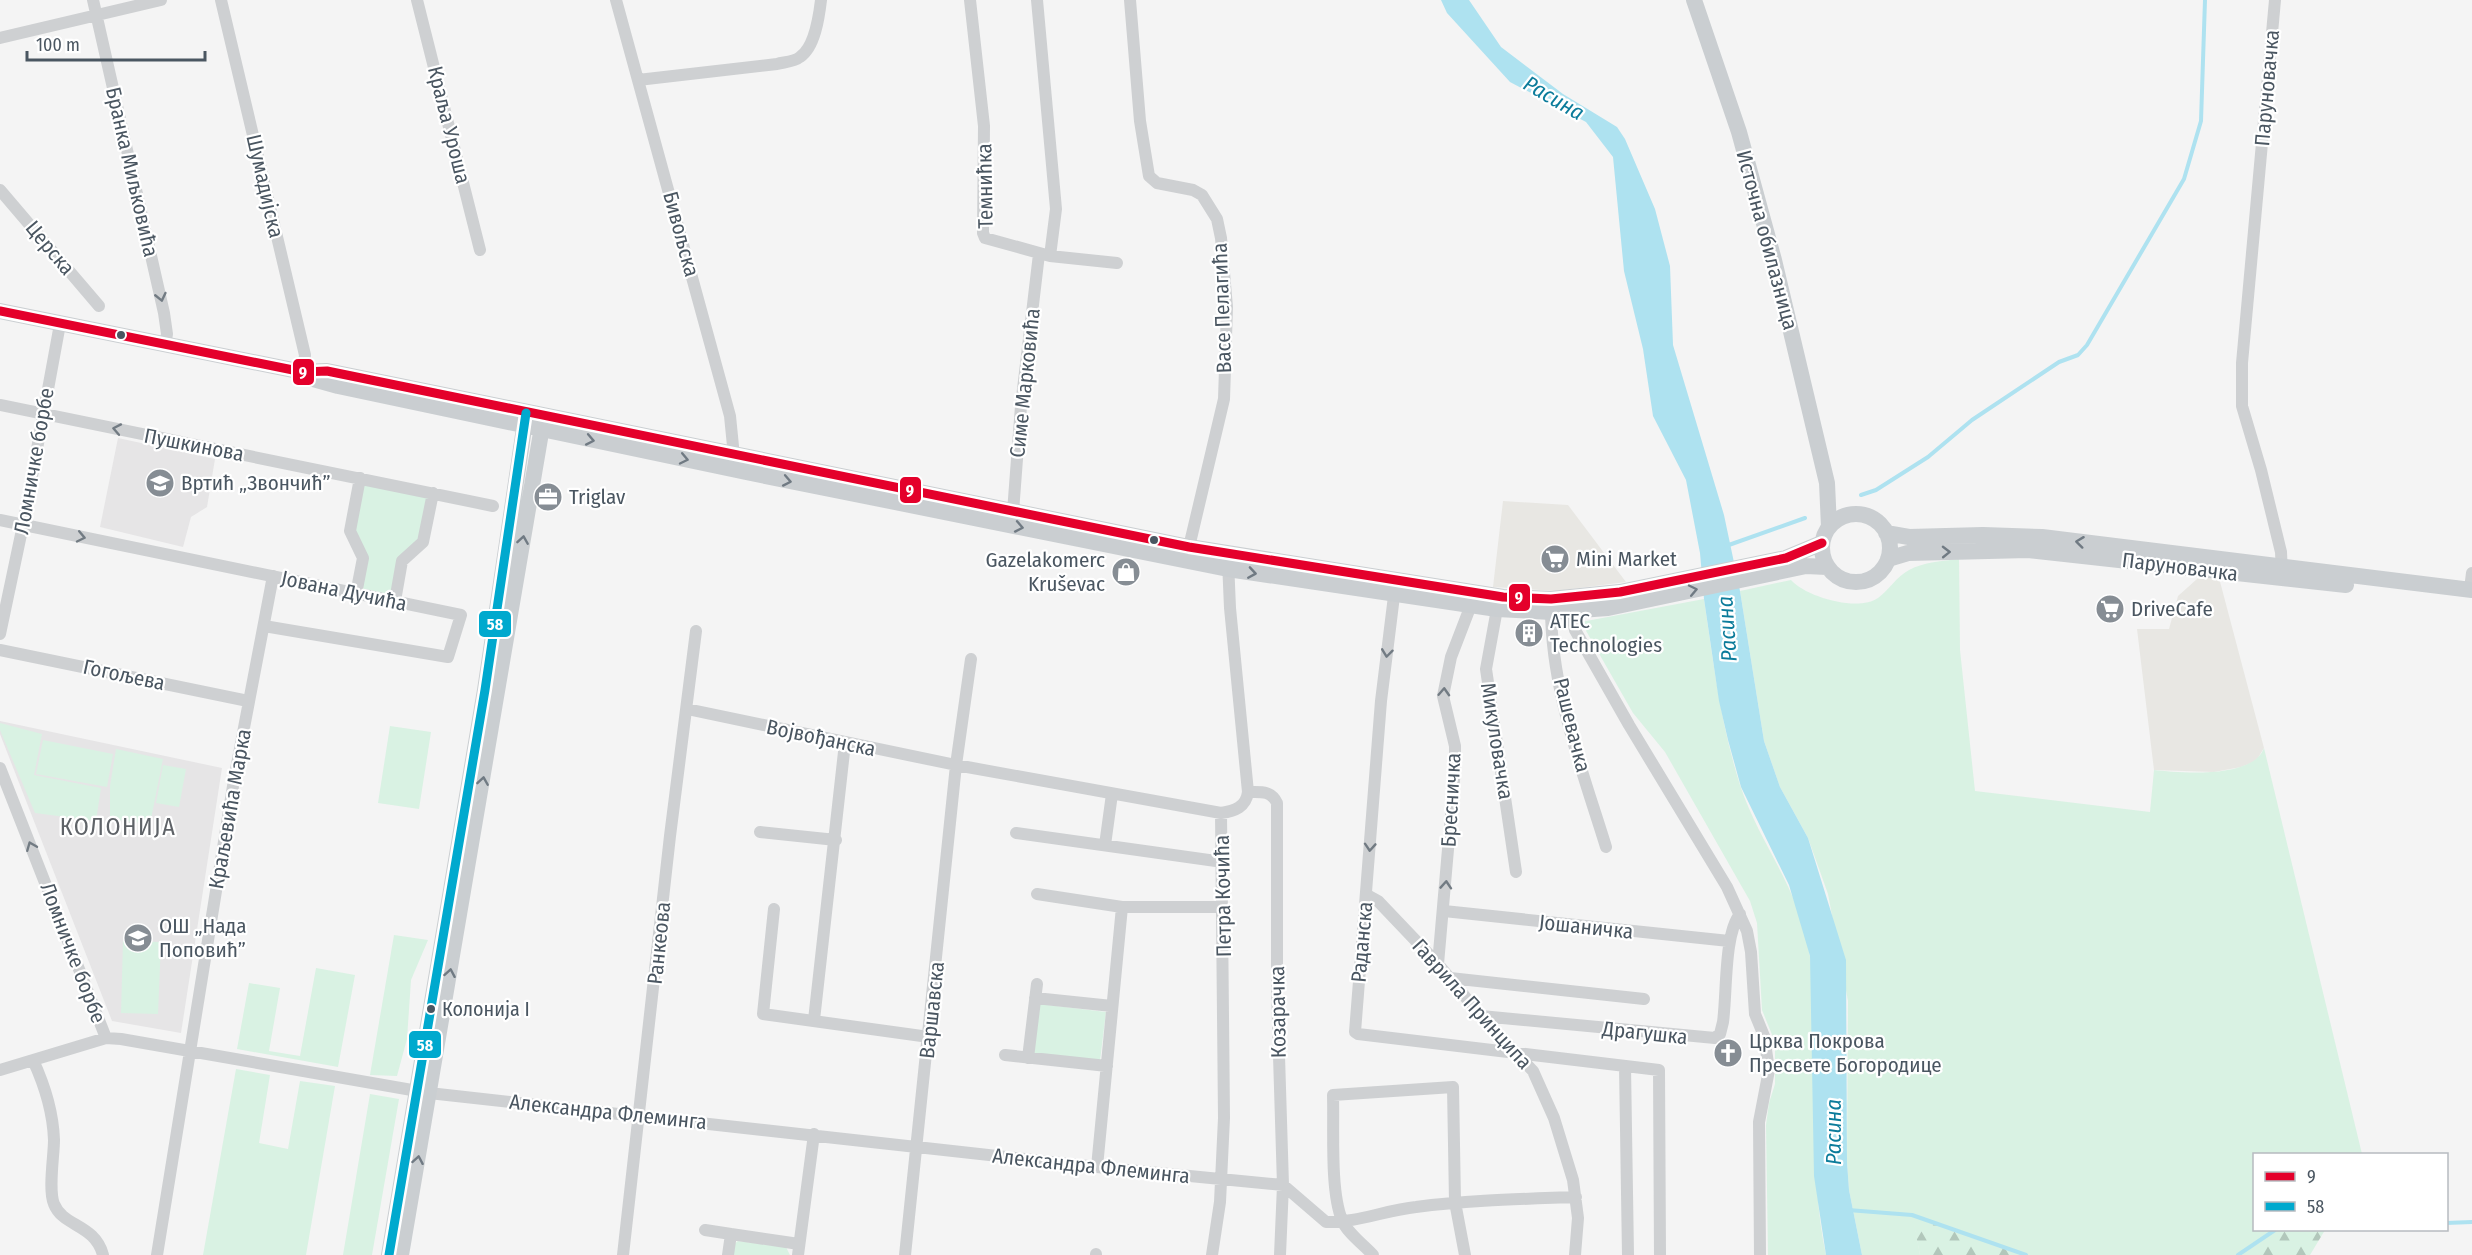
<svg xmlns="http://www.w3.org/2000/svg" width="2472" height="1255" font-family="'Fira Sans Condensed',sans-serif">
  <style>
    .commercial { fill: #e8e7e3 }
    .education { fill: #e6e5e6 }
    .green { fill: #d9f2e3 }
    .forest { fill: url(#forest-firs) }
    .water { fill: #aee2f0 }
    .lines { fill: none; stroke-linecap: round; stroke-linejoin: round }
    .stream { stroke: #aee2f0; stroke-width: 4 }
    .minor { stroke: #ced0d2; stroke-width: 12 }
    .major { stroke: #caced1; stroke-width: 16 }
    .bus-1-casing { stroke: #fff; stroke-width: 14 }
    .bus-2-casing { stroke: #fff; stroke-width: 14 }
    .bus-1 { stroke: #e4002b; stroke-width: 9 }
    .bus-2 { stroke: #00a9ce; stroke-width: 9 }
    .oneway { stroke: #727b83 }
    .oneway2 { stroke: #707a83 }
    .bus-dot { fill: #4a5661; stroke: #fff; stroke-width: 2 }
    .labels { text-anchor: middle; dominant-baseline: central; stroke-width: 4.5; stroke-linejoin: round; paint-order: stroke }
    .bus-label { font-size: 20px; fill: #4a5661; stroke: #fff; text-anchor: start }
    .street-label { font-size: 21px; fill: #4a5661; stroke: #fff }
    .poi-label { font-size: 21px; fill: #4a5661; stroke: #fff; text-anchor: start }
    .water-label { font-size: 22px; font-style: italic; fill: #0c7c9b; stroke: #fff }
    .quarter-label { font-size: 24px; letter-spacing: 1.5px; fill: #5f6368; stroke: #fff }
    .line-badge { stroke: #fff; stroke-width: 2 }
    .badge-label { font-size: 16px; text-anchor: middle; font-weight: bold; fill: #fff }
  </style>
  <defs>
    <pattern id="forest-firs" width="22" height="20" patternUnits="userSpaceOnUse" patternTransform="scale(1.5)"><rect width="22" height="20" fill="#d9f2e3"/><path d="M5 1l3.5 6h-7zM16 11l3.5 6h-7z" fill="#b2c7bb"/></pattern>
  </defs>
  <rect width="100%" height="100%" fill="#f4f4f4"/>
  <path class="commercial" d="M1503 501 1568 505 1626 582 1556 591 1493 587Z
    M2206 571 2218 574 2264 748 2256 761 2241 767 2214 772 2154 770 2137 629H2169L2178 596Z"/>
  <path class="education" d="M118 438 215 459 207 507 191 517 183 547 100 527Z
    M0 721 222 768 181 1033 112 1021 0 734Z"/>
  <path class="green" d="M360 478 433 493 423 542 402 561 395 601 356 594 363 558 350 531Z
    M1959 559 1960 650 1975 791 2150 812 2154 770C2181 773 2253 779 2264 748L2362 1154H2254V1230H2275L2238 1255H2026L1913 1216 1920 1255H1862L1849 1190 1847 1162 1848 1001 1828 894 1808 838 1780 787 1764 741 1740 591 1791 580C1806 597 1858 612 1878 598 1889 590 1896 577 1909 570 1924 562 1942 561 1959 559Z
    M1704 599C1713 661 1721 725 1740 785 1760 846 1801 889 1810 957 1824 1056 1805 1156 1826 1255H1768L1766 1125 1769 1103 1775 1084V1042L1762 1010 1757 923 1750 901 1665 752 1633 713 1581 622Z
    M0 723 42 734 34 775 101 788 96 821 35 813 0 730Z
    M390 726 431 732 419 809 378 803Z
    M43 740 113 754 107 787 36 774Z
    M116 749 163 759 150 824 110 819V786Z
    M163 765 186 769 179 807 156 803Z
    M394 935 428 940 411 980 407 1039 397 1076 370 1075Z
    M123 941 161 942 158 1014 121 1013Z
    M316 968 355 975 338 1067 237 1049 249 983 280 988 269 1051 300 1056Z
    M1040 1004 1106 1012 1100 1061 1034 1053Z
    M236 1069 270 1075 259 1143 288 1149 300 1081 335 1086 306 1255H203Z
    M370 1094 399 1099 372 1255H343Z
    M738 1241 786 1247 790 1255H733L734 1244Z"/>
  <path class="forest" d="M1912 1215 2026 1255H1920Z
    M2275 1230H2325L2310 1255H2238Z"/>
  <path class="water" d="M1441 0H1469L1501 47 1563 94 1617 127 1625 139 1655 209 1670 266 1673 345 1724 515 1740 591 1764 741 1780 787 1808 838 1846 960 1847 1162 1849 1190 1862 1255H1826L1814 1176 1810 956 1789 885 1741 787 1728 740 1719 701 1704 599 1700 553 1686 480 1653 416 1643 349 1624 271 1613 157 1586 122 1510 82 1447 13Z"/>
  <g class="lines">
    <path class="stream" d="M1861 495 1876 490 1928 457 1972 420 2059 362 2078 355 2087 345 2184 179 2201 121 2205 0
      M1726 546 1805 518
      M1848 1210 1912 1215 2026 1255
      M2446 1223 2472 1222
      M2238 1255 2275 1230"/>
    <path class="minor" d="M93 0 164 313 167 334 165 345
      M221 0 305 355 303 372
      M417 0 480 250
      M616 0 730 416 733 446 732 460
      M970 0 984 126 983 233 985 238 1050 256 1117 263
      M1037 0 1056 209 1050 256
      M1130 0 1140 121 1149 176 1157 183 1193 190 1202 195 1217 219 1221 238 1227 307 1224 399 1189 547
      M2275 0 2242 363V406L2261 470 2281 552 2282 574
      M0 38 161 0
      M638 80 777 64C784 62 794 62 800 57 815 47 819 17 821 0
      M0 190 99 306
      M0 405 493 506
      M1013 512 1021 406 1039 254
      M0 520 461 615 448 657 264 626
      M1395 588 1381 701 1355 1032 1358 1034 1659 1070 1660 1255
      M2470 589 2472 573
      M356 594 363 558 350 531 360 478
      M395 601 402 561 423 542 433 493
      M1551 604C1550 687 1582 769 1606 847
      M1570 605 1575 630 1629 725 1727 887 1747 931 1751 952 1755 1014 1764 1036 1769 1070 1759 1122 1760 1255
      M1497 609 1486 669 1516 872
      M0 634 23 525 60 324
      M0 650 248 701
      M687 709 956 765 1221 813C1235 811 1246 807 1248 792L1230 608 1228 561
      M0 768 106 1038
      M1248 792C1260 792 1271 790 1277 803V991L1283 1185 1280 1255
      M760 832 836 840
      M1016 833 1223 862
      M1105 845 1112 794
      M1037 894 1122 907H1223
      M1367 895 1378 901 1438 964 1481 1016 1533 1071 1554 1118 1573 1180 1578 1218 1575 1255
      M774 909 763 1014 929 1037
      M1444 911 1729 941
      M1438 964 1455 769V746L1443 696 1451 657 1471 605
      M1450 978 1644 999
      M1035 998 1112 1006
      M1481 1016 1715 1038 1720 1034 1723 1022C1727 993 1724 934 1740 914
      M814 1020 845 743
      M1005 1055 1107 1066
      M1028 1058 1037 984
      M33 1060C45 1086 53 1111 54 1140 54 1156 48 1190 54 1204 63 1227 95 1224 103 1255
      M1625 1066 1628 1255
      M0 1070 106 1038 121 1039 429 1093 1097 1167 1283 1185 1326 1222C1356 1223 1386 1210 1416 1207 1469 1200 1523 1199 1576 1197
      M1097 1167 1122 907
      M705 1230 731 1234
      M157 1255 234 780 273 576
      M623 1255 670 836 696 631
      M728 1255 731 1234 799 1244
      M798 1255 814 1134
      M905 1255 956 765 971 659
      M1096 1255V1254
      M1212 1255 1220 1202 1224 1118 1221 813
      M1373 1255C1364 1245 1347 1233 1342 1220 1330 1191 1334 1129 1333 1095L1453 1087 1455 1202 1465 1255"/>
    <path class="major" d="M1694 0 1739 132 1774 260 1827 483 1829 527
      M0 311 303 372 327 371 1189 547 1503 597 1551 599 1620 592 1786 558 1822 543
      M303 372 313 379 338 386 746 472 1228 569 1497 609 1551 612 1608 608 1806 566 1827 567
      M1822 548a34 34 0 1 1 68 0a34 34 0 1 1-68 0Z
      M1886 533 1909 537 1983 535 2042 537 2472 590
      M1888 559 1908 553 2028 550 2346 585
      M389 1255 485 690 526 415
      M401 1255 543 421"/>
    <g class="bus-1-casing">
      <path id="bus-1" d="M0 311 303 372 327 371 1189 547 1503 597 1551 599 1620 592 1786 558 1822 543"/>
    </g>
    <g class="bus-2-casing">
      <path id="bus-2" d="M389 1255 485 690 526 413"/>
    </g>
    <use href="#bus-1" class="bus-1"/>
    <use href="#bus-2" class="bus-2"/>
  </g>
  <defs><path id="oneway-chevron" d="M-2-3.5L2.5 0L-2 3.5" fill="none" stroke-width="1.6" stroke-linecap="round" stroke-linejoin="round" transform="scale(1.5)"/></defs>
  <g class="oneway">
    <use href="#oneway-chevron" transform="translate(161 297) rotate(77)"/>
    <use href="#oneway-chevron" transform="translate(117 429) rotate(-169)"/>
    <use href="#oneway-chevron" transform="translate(81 537) rotate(12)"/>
    <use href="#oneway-chevron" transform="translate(1387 653) rotate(97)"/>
    <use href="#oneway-chevron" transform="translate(1444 692) rotate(-87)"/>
    <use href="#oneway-chevron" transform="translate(31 846) rotate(-112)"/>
    <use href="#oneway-chevron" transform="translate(1370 847) rotate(94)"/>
    <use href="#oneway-chevron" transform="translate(1446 885) rotate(-86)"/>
  </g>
  <g class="oneway2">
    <use href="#oneway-chevron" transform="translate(590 440) rotate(11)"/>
    <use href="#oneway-chevron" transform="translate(684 459) rotate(12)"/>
    <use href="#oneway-chevron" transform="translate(787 481) rotate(11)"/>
    <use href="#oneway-chevron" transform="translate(1019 527) rotate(11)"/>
    <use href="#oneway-chevron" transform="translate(523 540) rotate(-81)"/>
    <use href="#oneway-chevron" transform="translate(2080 542) rotate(-173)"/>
    <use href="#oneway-chevron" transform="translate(1946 552) rotate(-1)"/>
    <use href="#oneway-chevron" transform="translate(1252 573) rotate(9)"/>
    <use href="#oneway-chevron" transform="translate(1693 590) rotate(-12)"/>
    <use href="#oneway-chevron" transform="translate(483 781) rotate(-81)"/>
    <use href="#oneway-chevron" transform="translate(450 973) rotate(-80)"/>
    <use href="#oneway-chevron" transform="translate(418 1160) rotate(-80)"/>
  </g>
  <defs>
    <g id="school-disc" transform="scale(1.5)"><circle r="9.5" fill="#868d94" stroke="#fff"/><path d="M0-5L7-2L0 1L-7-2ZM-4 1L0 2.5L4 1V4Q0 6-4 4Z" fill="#fff"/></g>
    <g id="office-disc" transform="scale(1.5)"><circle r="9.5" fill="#868d94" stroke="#fff"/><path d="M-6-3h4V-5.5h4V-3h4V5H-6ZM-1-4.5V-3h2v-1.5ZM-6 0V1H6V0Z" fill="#fff"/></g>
    <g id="supermarket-disc" transform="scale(1.5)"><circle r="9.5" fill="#868d94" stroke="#fff"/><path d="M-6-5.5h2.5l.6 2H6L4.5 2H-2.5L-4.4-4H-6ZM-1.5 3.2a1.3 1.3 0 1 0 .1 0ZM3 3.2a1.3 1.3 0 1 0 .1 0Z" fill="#fff"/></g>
    <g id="shop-disc" transform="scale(1.5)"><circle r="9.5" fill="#868d94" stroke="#fff"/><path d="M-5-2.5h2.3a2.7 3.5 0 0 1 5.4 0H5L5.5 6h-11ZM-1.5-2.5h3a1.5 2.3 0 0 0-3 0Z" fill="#fff"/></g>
    <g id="building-disc" transform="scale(1.5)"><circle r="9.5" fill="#868d94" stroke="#fff"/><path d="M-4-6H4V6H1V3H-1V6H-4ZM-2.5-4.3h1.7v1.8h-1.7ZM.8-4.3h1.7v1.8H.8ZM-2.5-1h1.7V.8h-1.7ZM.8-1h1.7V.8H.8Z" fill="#fff"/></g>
    <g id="church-disc" transform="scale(1.5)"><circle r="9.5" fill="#868d94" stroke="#fff"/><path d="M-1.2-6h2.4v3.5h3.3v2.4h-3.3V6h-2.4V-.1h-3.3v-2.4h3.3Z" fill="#fff"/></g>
  </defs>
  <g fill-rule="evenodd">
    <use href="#school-disc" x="160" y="483"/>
    <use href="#office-disc" x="548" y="497"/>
    <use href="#supermarket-disc" x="1555" y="559"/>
    <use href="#shop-disc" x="1126" y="572"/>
    <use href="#supermarket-disc" x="2110" y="609"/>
    <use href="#building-disc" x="1529" y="633"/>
    <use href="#school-disc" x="138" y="938"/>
    <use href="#church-disc" x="1728" y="1053"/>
  </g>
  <g class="bus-dot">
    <circle cx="121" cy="335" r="5"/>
    <circle cx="1154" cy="540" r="5"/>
    <circle cx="431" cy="1009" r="5"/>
  </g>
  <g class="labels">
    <g class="bus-label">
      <text x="442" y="1009">Колонија I</text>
    </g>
    <g class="street-label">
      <text transform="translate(2267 88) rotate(-85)">Паруновачка</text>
      <text transform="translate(449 125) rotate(76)">Краља Уроша</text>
      <text transform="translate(132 172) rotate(77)">Бранка Миљковића</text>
      <text transform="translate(265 186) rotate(77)">Шумадијска</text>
      <text transform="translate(985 186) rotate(-91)">Темнићка</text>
      <text transform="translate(681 234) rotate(75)">Бивољска</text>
      <text transform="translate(1767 240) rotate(75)">Источна обилазница</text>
      <text transform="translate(50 248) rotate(50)">Церска</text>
      <text transform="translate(1222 308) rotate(-92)">Васе Пелагића</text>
      <text transform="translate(1025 383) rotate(-84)">Симе Марковића</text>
      <text transform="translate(194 445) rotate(11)">Пушкинова</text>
      <text transform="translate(34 461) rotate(-80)">Ломничке борбе</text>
      <text transform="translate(2180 567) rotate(7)">Паруновачка</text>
      <text transform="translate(344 591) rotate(12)">Јована Дучића</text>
      <text transform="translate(124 675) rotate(12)">Гогољева</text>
      <text transform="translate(1572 725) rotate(76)">Рашевачка</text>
      <text transform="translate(821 738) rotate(12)">Војвођанска</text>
      <text transform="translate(1497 741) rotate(81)">Микуловачка</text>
      <text transform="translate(1451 800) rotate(-87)">Бресничка</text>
      <text transform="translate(230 809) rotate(-80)">Краљевића Марка</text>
      <text transform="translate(1223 896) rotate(-91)">Петра Кочића</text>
      <text transform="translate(1586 927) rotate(6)">Јошаничка</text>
      <text transform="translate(1362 942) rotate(-85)">Раданска</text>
      <text transform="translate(659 943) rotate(-84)">Ранкеова</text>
      <text transform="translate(73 953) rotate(69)">Ломничке борбе</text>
      <text transform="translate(1472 1004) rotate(48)">Гаврила Принципа</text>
      <text transform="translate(932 1010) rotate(-84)">Варшавска</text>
      <text transform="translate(1278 1012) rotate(-91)">Козарачка</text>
      <text transform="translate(1645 1033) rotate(6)">Драгушка</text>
      <text transform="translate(608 1112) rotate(6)">Александра Флеминга</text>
      <text transform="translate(1091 1166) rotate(6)">Александра Флеминга</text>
    </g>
    <g class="poi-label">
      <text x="181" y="483">Вртић „Звончић”</text>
      <text x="569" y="497">Triglav</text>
      <text x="1576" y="559">Mini Market</text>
      <text x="1105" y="560" text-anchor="end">Gazelakomerc<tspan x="1105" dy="24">Kruševac</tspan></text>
      <text x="2131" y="609">DriveCafe</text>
      <text x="1550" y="621">ATEC<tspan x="1550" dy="24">Technologies</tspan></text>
      <text x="159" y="926">ОШ „Нада<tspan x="159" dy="24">Поповић”</tspan></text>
      <text x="1749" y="1041">Црква Покрова<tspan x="1749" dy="24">Пресвете Богородице</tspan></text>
    </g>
    <g class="water-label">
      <text transform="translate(1554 98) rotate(30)">Расина</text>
      <text transform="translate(1727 629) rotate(-94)">Расина</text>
      <text transform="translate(1833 1132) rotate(-90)">Расина</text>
    </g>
    <g class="quarter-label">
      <text x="118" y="827">КОЛОНИЈА</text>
    </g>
  </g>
  <g class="line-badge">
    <rect x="292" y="358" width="23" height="28" rx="6" fill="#e4002b"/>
    <rect x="899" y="476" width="23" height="28" rx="6" fill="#e4002b"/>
    <rect x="1508" y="583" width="23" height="29" rx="6" fill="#e4002b"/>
    <rect x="478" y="610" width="34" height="28" rx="6" fill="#00a9ce"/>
    <rect x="408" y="1030" width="34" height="29" rx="6" fill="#00a9ce"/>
  </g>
  <g class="badge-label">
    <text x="303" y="378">9</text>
    <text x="910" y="496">9</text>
    <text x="1519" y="603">9</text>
    <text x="495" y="630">58</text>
    <text x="425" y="1051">58</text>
  </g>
  <rect x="2253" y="1153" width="195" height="78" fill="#ffffff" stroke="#b7bbc0" stroke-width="1.5"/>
  <rect x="2265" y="1172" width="30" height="9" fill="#e4002b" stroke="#b7bbc0" stroke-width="1.5"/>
  <text x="2307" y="1183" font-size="18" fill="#4a5661">9</text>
  <rect x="2265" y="1202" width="30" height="9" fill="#00a9ce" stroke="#b7bbc0" stroke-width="1.5"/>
  <text x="2307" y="1213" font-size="18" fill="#4a5661">58</text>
  <path d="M27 51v9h178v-9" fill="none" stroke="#4a5661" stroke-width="3"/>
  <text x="36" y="51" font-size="18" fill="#4a5661" stroke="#ffffff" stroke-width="4.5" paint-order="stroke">100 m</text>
</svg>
